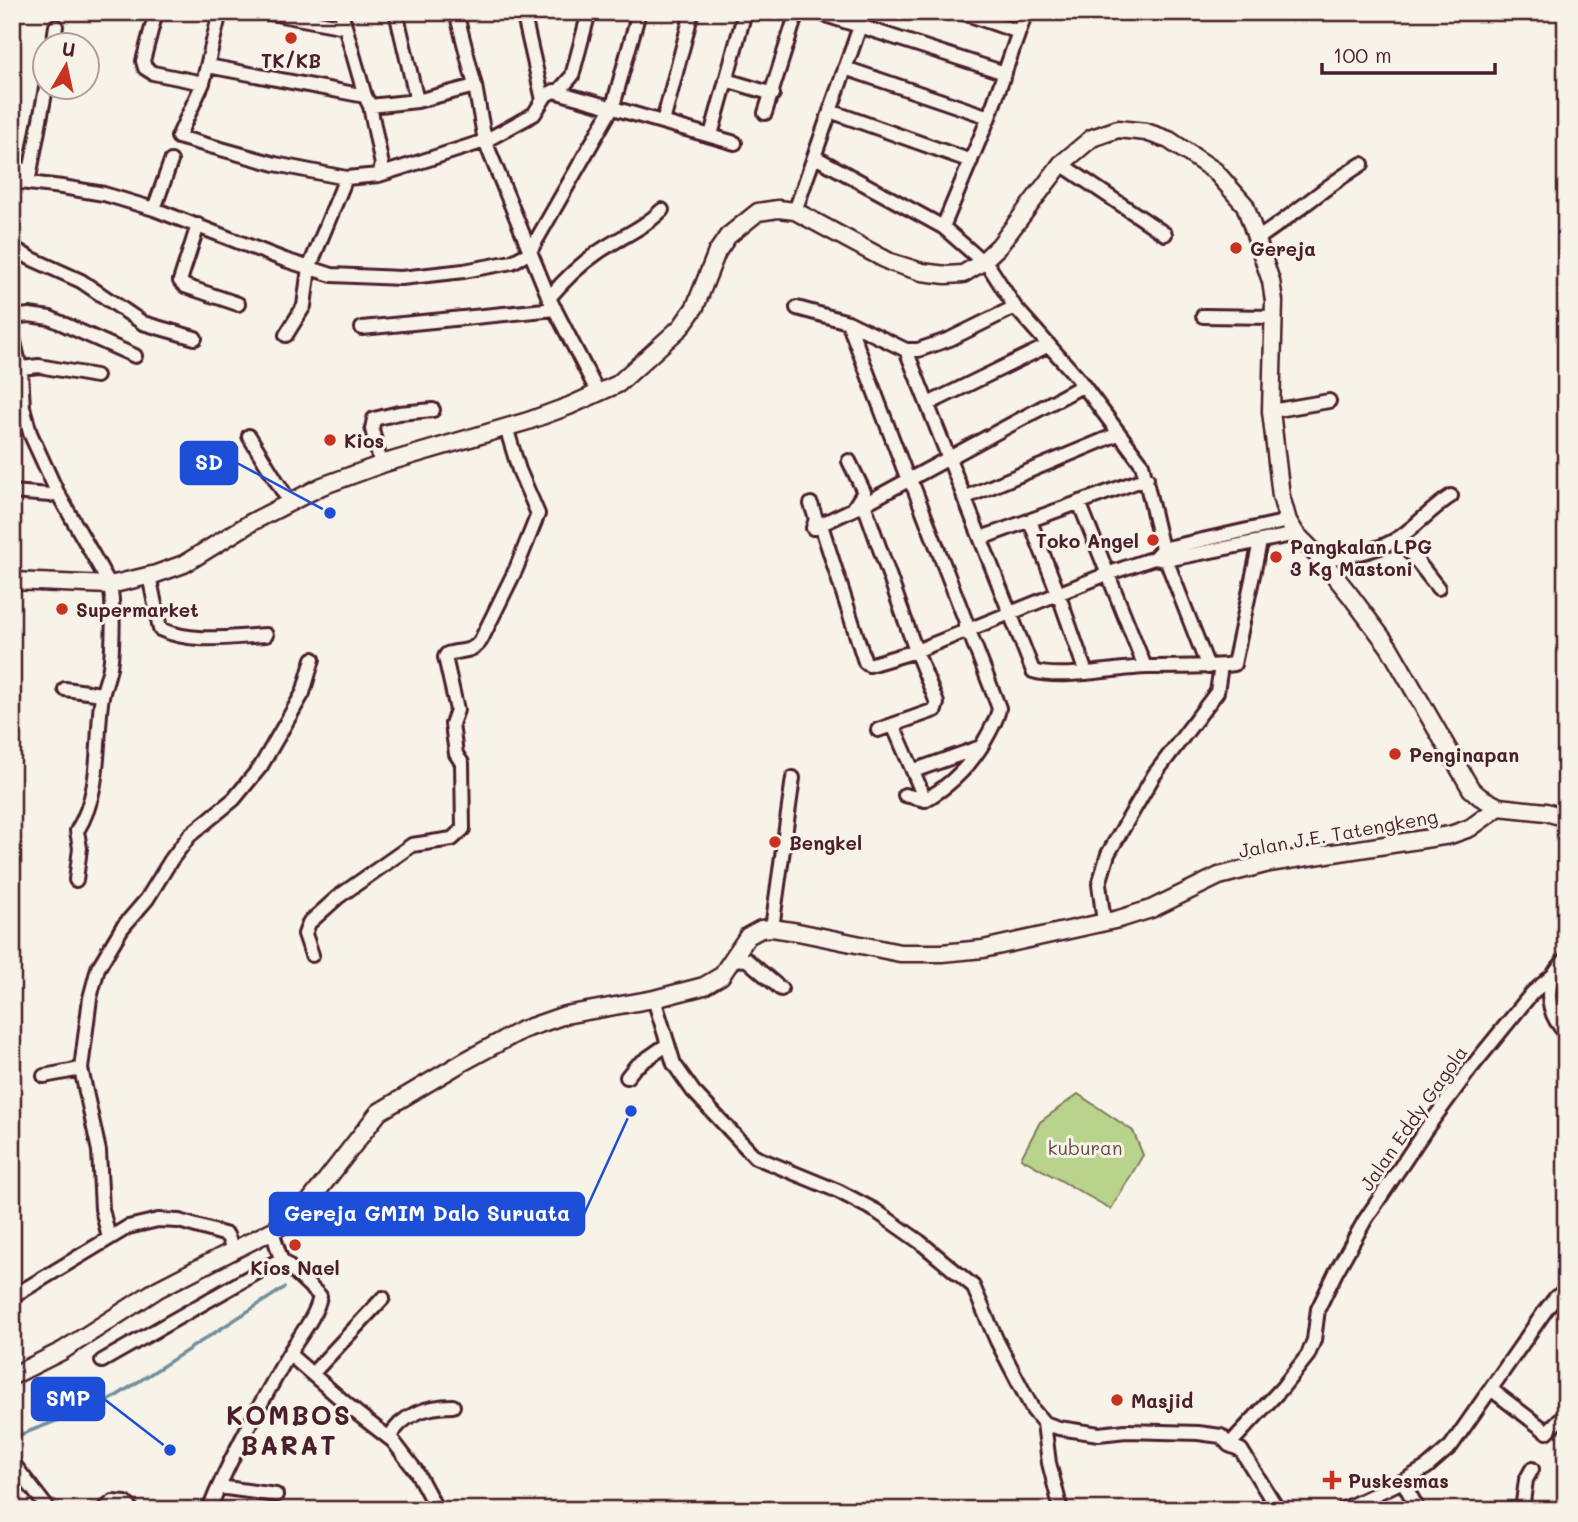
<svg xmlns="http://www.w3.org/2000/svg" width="1578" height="1522" font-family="Mali,sans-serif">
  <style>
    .green { fill: #b8d38b; stroke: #81795b; stroke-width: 2 }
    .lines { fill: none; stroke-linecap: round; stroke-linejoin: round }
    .stream { stroke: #728f9e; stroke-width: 3.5 }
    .minor-casing { stroke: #4a1f2b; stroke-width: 18 }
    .tertiary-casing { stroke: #4a1f2b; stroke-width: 21 }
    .minor { stroke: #f7f3e8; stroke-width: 12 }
    .tertiary { stroke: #f7f3e8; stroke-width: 16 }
    .poi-dot { fill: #c8321e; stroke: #f7f3e8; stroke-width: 2.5 }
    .labels { text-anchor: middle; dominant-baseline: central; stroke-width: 6; stroke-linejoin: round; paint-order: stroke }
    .poi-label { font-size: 19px; font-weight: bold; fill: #4a1f2b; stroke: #f7f3e8; text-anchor: start }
    .street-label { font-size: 19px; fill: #4a1f2b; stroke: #f7f3e8 }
    .park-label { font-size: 19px; fill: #664c43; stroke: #f7f3e8 }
    .district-label { font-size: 26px; font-weight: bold; letter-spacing: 2px; fill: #4a1f2b; stroke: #f7f3e8 }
    .leader { fill: none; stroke: #1d4ed8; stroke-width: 2.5 }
    .callout-dot { fill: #1d4ed8; stroke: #f7f3e8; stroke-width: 2.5 }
    .callout { fill: #1d4ed8; stroke: #1d4ed8; stroke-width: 2.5 }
    .callout-label { font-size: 21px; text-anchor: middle; font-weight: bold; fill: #fff }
  </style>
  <rect width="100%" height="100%" fill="#f7f3e8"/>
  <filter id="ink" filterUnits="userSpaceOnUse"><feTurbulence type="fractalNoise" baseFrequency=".0143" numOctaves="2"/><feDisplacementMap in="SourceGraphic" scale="14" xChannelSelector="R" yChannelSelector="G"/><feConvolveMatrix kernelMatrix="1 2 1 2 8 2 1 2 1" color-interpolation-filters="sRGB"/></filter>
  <g filter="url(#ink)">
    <path class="green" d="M1078 1094 1133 1131 1143 1155 1111 1209 1021 1158 1040 1122Z"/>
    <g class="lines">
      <path class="stream" d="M12 1438 110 1400 284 1288"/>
      <g class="minor-casing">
        <path id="minor" d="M156 12 143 61 145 68 153 73 203 83
          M220 12 203 83 178 137 275 164 346 178 379 175
          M265 12 345 27
          M341 12 365 96 370 106 382 165 379 175 485 141 534 114 546 95 554 91 735 143
          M396 12 417 101
          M456 12 475 86 485 141 549 298 598 393
          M523 12 543 100
          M816 12 1005 73
          M961 12 1019 32
          M53 46 56 26
          M208 66 365 96
          M845 68 989 117
          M726 80 773 94
          M558 92 572 76 589 12
          M370 106 417 101 475 86
          M830 111 971 161
          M765 113 797 12
          M663 122 692 12
          M711 135 745 12
          M815 157 943 227 990 268 1015 307 1077 377 1142 464 1162 549 1208 667
          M12 159 20 168 29 173
          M1061 164 1165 234
          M12 181 62 187 104 194 154 209 285 260 332 275 401 278 464 271 512 262 529 253 613 106 639 12
          M28 183 46 88
          M154 209 171 161
          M795 211 865 12
          M198 225 180 281 185 286 238 304
          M943 227 989 117 1026 12
          M1257 239C1293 216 1325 186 1362 164
          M12 247 30 258 81 281 143 323 195 338
          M549 298C564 280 578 266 597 253 618 238 643 229 662 210
          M797 308 848 322 906 350H918L950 339 1015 307
          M1203 316 1273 317
          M12 317 29 315 50 318 135 356
          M848 322 908 480 914 488 966 622 964 632 971 636 999 708C998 717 993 725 989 733 974 762 953 784 925 800L913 771
          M362 328 555 309
          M12 333 21 372 23 407 30 433 57 492 110 585C114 603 113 648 110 667 108 679 102 691 101 703 96 747 101 792 77 831L80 848 76 880
          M286 335 304 306 309 268 346 178
          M906 350 1033 671C1060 680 1117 668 1147 667 1176 666 1205 668 1234 664L1260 542
          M21 368 39 366 96 376
          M928 404 1049 345
          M1271 411 1329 401
          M249 436 290 503
          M849 461 864 492 853 509
          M381 465 372 429 374 419 399 413 433 410
          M12 492 50 495 57 492
          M964 498 1118 434
          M1079 502 1145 667
          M811 504 816 519 813 528H822L865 662 869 665 916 651 1107 574 1154 558
          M864 504 916 651 937 703 935 710 878 730
          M1030 521 1058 593 1086 673
          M1288 521 1162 549 1154 558 1166 560 1296 534
          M813 528 864 504 1082 386
          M981 538 1147 478
          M1399 538 1438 588
          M1322 560C1348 555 1378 552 1400 537 1419 524 1432 508 1451 496
          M149 575 160 629C192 644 231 637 266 635
          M65 689 102 694
          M893 725 913 771 981 747
          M905 795 925 800
          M1104 922 1099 884 1108 854 1154 775 1217 692 1221 666
          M772 928 793 778
          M312 955 305 934 309 923 338 897 412 845 452 839 463 829 462 763 456 754 452 724 457 710 445 657 447 654C460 650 473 653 481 640L516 569 538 514 519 470 506 427
          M732 959 747 960 781 989
          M1566 959C1561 965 1554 971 1552 978 1545 998 1551 1019 1566 1033
          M654 999 674 1064 693 1091 755 1157 838 1191 876 1211 920 1242 973 1286 997 1341 1033 1410 1044 1423 1059 1428 1099 1434 1126 1431 1198 1433 1221 1436 1229 1445 1241 1450 1278 1510
          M44 1076 81 1069
          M627 1077 635 1067 668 1044
          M109 1238 102 1209 99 1151 81 1069 90 998 98 968 122 928 147 899 171 860 190 835 234 799 261 766 303 693 313 659
          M12 1297 128 1227 158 1220 179 1221 227 1235 233 1249
          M289 1354 358 1414 393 1441 416 1471 437 1510
          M102 1361 281 1259
          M312 1374 383 1298
          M1492 1390 1547 1432 1566 1413
          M1044 1423 1049 1463 1061 1510
          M389 1438C402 1414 428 1406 453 1406
          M1229 1445 1282 1388 1308 1355 1314 1340 1318 1309 1336 1272 1365 1220 1426 1129 1471 1068 1532 993 1552 976
          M12 1462 49 1510
          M1407 1479 1405 1485 1418 1510
          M219 1487 276 1495
          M103 1510 113 1502 126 1503 132 1510
          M209 1510C230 1457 259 1407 287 1357 298 1337 316 1318 320 1296L281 1259 272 1231
          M1342 1510 1407 1479 1427 1467 1451 1446 1545 1311 1556 1297 1566 1291
          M1522 1510 1526 1480 1532 1469"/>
      </g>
      <g class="tertiary-casing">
        <path id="tertiary" d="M12 581 110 585 156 574 184 564 252 522 322 486 385 463 528 421 569 406 618 384 681 327 695 307 717 252 728 236 758 212 778 209 795 211 890 262 922 272 946 275 963 274 981 263 999 246 1061 164 1092 138 1118 129 1146 132 1169 140 1215 171 1245 205 1271 281 1274 301 1271 411 1281 496 1288 521 1296 534 1322 560 1350 595 1389 647 1471 789 1480 797 1499 807 1546 812 1566 818
          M12 1376 62 1351 158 1289 283 1225 303 1210 379 1112 463 1062 522 1030 565 1015 654 999 704 986 721 976 748 936 761 929 772 928 798 932 900 953H942L983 949 1119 919 1151 909 1219 876 1269 863 1450 835 1470 828 1499 807"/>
      </g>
      <use href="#minor" class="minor"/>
      <use href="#tertiary" class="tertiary"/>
    </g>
  </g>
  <g class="poi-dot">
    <circle cx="291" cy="38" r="7"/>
    <circle cx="1236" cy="248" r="7"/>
    <circle cx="330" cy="440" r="7"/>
    <circle cx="1153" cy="540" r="7"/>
    <circle cx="1276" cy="557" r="7"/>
    <circle cx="62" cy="609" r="7"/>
    <circle cx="1395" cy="754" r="7"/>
    <circle cx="775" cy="842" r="7"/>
    <circle cx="295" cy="1245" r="7"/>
    <circle cx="1117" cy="1400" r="7"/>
    <path d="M1328.5 1469.5h7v7h7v7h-7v7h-7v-7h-7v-7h7z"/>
  </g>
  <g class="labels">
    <g class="poi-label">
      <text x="291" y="60" text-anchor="middle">TK/KB</text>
      <text x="1250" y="248">Gereja</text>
      <text x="344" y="440">Kios</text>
      <text x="1139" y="540" text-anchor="end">Toko Angel</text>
      <text x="1290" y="546">Pangkalan LPG<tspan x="1290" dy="22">3 Kg Mastoni</tspan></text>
      <text x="76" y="609">Supermarket</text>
      <text x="1409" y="754">Penginapan</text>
      <text x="789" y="842">Bengkel</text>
      <text x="295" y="1267" text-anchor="middle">Kios Nael</text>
      <text x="1131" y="1400">Masjid</text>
      <text x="1348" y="1480">Puskesmas</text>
    </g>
    <g class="street-label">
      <text transform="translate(1338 833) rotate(-10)">Jalan J.E. Tatengkeng</text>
      <text transform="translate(1413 1118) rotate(-55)">Jalan Eddy Gagola</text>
    </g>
    <g class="park-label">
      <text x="1085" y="1147">kuburan</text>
    </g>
    <g class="district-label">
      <text x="289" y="1415">KOMBOS<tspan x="289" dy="30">BARAT</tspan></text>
    </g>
  </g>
  <path class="leader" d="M330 513L237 463M631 1111L584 1214M170 1450L104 1399"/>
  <g class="callout-dot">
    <circle cx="330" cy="513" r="7"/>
    <circle cx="631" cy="1111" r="7"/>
    <circle cx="170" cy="1450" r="7"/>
  </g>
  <g class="callout">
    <rect x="181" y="442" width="56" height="42" rx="7"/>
    <rect x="270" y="1193" width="314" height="42" rx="7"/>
    <rect x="32" y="1378" width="72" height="42" rx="7"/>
  </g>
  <g class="callout-label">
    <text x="209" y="470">SD</text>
    <text x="427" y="1221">Gereja GMIM Dalo Suruata</text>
    <text x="68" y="1406">SMP</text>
  </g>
  <rect width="1578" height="1522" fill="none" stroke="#f7f3e8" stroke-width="42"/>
  <rect x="21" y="21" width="1536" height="1480" fill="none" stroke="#4a1f2b" stroke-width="2.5" filter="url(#ink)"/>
  <g transform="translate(66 66) rotate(9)"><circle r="33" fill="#f7f3e8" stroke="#b29e9c" stroke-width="2"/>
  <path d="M0-5L12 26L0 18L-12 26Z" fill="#c8321e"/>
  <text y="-10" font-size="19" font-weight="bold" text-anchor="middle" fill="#4a1f2b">U</text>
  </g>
  <path d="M1322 63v10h173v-10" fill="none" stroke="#4a1f2b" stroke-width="3.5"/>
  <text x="1333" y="63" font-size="21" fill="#4a1f2b" stroke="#f7f3e8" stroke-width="5" paint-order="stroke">100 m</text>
</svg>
